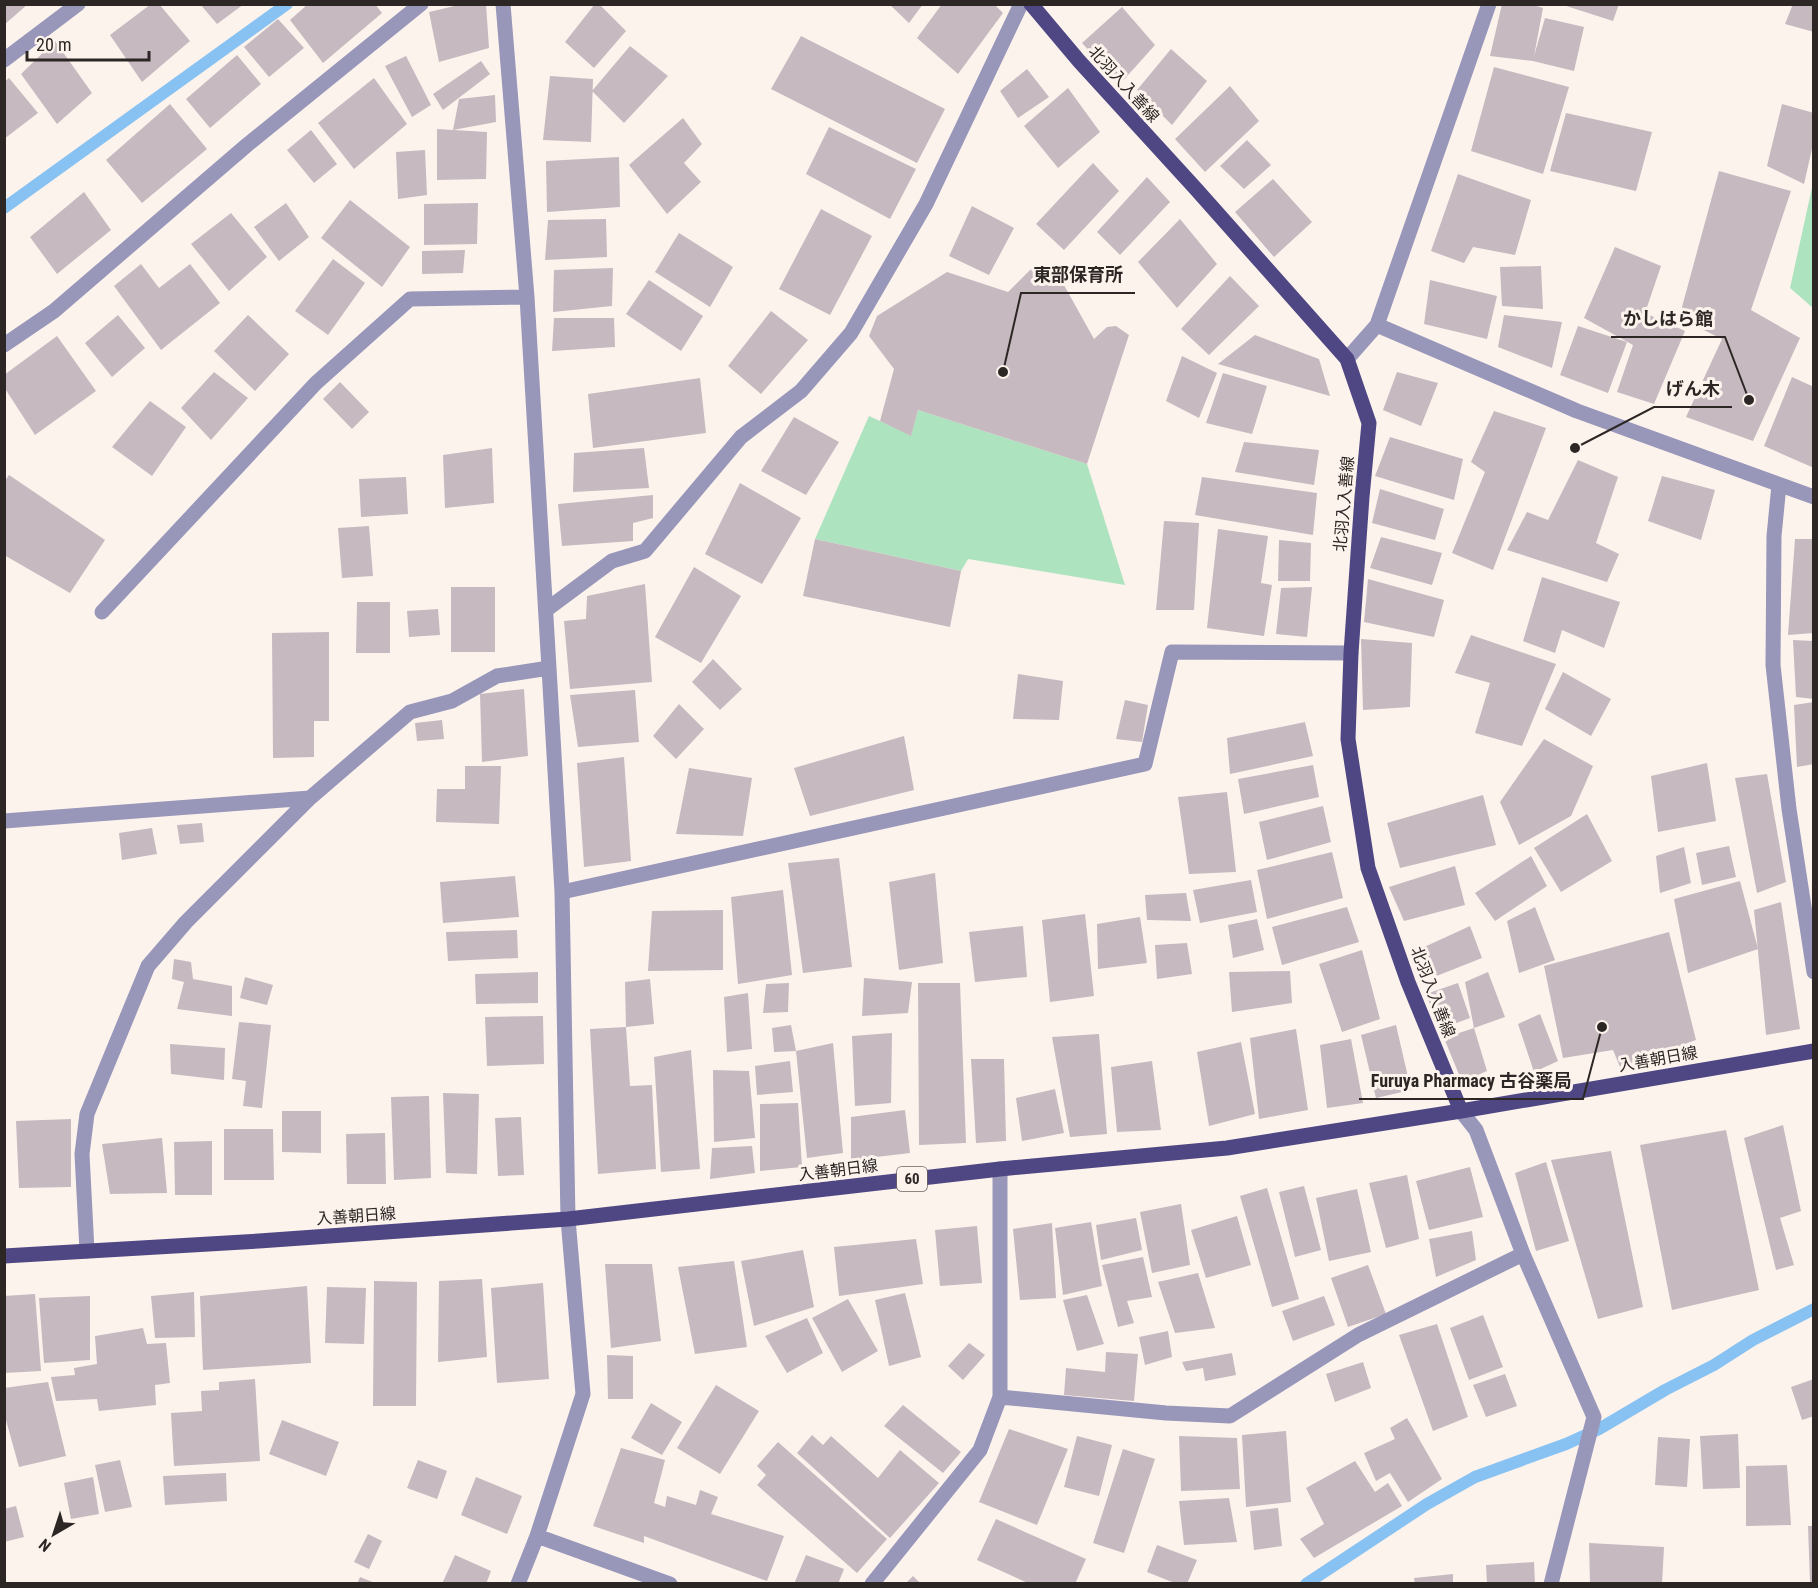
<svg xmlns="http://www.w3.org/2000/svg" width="1818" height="1588" font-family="'Roboto Condensed','Noto Sans JP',sans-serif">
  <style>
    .green { fill: #ade3be }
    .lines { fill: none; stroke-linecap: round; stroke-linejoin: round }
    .stream { stroke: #87c2f2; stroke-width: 12 }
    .building { fill: #c6b9c0 }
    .minor { stroke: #9896b9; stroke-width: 15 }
    .major { stroke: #4f4783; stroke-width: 15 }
    .labels { text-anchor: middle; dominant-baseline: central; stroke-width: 6; stroke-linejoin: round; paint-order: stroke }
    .shield { fill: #fdf3ed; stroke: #6b6461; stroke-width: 1.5 }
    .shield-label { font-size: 15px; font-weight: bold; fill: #2c2725 }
    .street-label { font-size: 16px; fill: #2c2725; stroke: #fdf3ed }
    .leader { fill: none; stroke: #2c2725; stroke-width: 2 }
    .callout-dot { fill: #2c2725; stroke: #fdf3ed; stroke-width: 2 }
    .callout-label { font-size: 18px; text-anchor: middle; font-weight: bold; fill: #2c2725; stroke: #fdf3ed; stroke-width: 6; stroke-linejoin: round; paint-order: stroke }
  </style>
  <rect width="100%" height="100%" fill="#fdf3ed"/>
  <path class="green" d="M1813 183 1814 308H1813L1790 288Z
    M918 410 1087 464 1125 585 968 559 961 571 815 539 869 416 911 435Z"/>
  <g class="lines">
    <path class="stream" d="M4 208 287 4
      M1306 1584 1427 1504 1475 1477 1566 1444 1599 1429 1665 1390 1714 1365 1753 1340 1814 1309"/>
  </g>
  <path class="building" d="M4 4H28L4 25Z
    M151 4H159L190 41 142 82 110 35Z
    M200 4H244L217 24Z
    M308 4H375L382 13 323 63 290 20Z
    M463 4H486L489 48 439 62 429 12Z
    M595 4H599L626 31 594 68 565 42Z
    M889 4H923L909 23Z
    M942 4H994L1003 13 958 74 917 38Z
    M1502 4H1530L1543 8 1534 56 1545 18 1584 27 1574 71 1533 61 1490 56Z
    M1560 4H1619L1613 21Z
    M1793 4H1814V32L1785 24Z
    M1122 7 1155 45 1120 84 1082 43Z
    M278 19 304 48 269 77 244 47Z
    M801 36 945 109 917 163 771 89Z
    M55 41 92 93 57 124 21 74Z
    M630 46 668 76 624 123 592 91Z
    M1171 49 1207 81 1172 125 1137 90Z
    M237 55 261 84 210 128 186 99Z
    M406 56 431 105 412 117 385 66Z
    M481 61 490 74 443 110 433 94Z
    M1494 67 1569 87 1543 174 1471 151Z
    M1027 69 1049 97 1018 118 1000 91Z
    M550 76 593 79 591 142 543 140Z
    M9 78 38 113 4 139V82Z
    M374 78 407 124 354 169 318 123Z
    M1230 86 1259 121 1205 172 1175 139Z
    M1068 88 1100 132 1058 168 1024 126Z
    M495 95 496 122 453 130 459 99Z
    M170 104 207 149 142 203 106 160Z
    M1782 104 1814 113V140L1804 184 1767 166Z
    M1566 113 1652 132 1636 191 1550 171Z
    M683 118 702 144 684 163 701 182 667 214 629 165Z
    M829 127 916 169 890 219 806 174Z
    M437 129 487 132 486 179 437 180Z
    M311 130 337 164 314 183 287 150Z
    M1247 140 1271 165 1244 189 1220 166Z
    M425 150 427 195 398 199 396 152Z
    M619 157 620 207 547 212 546 161Z
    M1093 163 1119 191 1064 250 1036 224Z
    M1719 171 1791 191 1751 310 1800 338 1753 441 1686 417 1722 339 1679 318Z
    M1458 174 1531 200 1515 255 1473 247 1464 263 1431 251Z
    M1147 177 1170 202 1120 255 1097 232Z
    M1273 179 1312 222 1274 257 1235 212Z
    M84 192 111 230 57 274 30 237Z
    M350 200 410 247 382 287 321 238Z
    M286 203 309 237 279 261 254 227Z
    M478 203 477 244 424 245V204Z
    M972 206 1014 228 989 275 949 256Z
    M821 209 872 236 830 315 779 289Z
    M231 213 267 257 229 291 191 244Z
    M606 219 607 257 545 260 548 220Z
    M1180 219 1217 264 1177 308 1138 262Z
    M679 233 733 267 710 307 655 272Z
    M1615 247 1661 266 1645 313 1685 331 1654 404 1617 392 1633 345 1584 318Z
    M465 250 463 273 422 274V251Z
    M333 259 365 283 328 335 295 311Z
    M141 264 159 288 190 264 220 303 161 350 114 286Z
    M1541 266 1543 309 1502 306 1500 267Z
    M613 268 612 306 553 312 554 270Z
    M1031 269 1060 278 1094 339 1107 327 1116 326 1129 335 1087 464 918 410 911 436 880 421 894 369 869 336 877 316 947 272 1008 292Z
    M1230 276 1259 306 1209 355 1181 329Z
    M649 280 703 316 681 351 626 314Z
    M1430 280 1497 296 1487 339 1424 324Z
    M771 311 808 340 761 394 728 366Z
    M118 315 145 348 112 377 85 343Z
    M248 315 289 354 255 391 214 351Z
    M1504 315 1562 322 1552 368 1498 347Z
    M554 318H614L615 347 552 351Z
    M1578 326 1627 342 1608 393 1560 375Z
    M1255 335 1319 359 1330 396 1218 364Z
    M57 336 96 391 35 435 4 387V375Z
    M1182 356 1217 373 1199 418 1166 401Z
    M214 372 248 398 211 440 181 408Z
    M1397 372 1438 383 1421 426 1383 410Z
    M1223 373 1267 386 1252 434 1206 423Z
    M1792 377 1814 387V468L1764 446Z
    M700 378 706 433 593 448 588 394Z
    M340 382 369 412 352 429 323 399Z
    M150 401 186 427 152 476 112 447Z
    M1494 411 1546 428 1493 570 1452 553 1485 472 1471 462Z
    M794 417 839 442 806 495 761 471Z
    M1390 437 1463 459 1454 500 1375 476Z
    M1244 442 1319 450 1314 485 1235 472Z
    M492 448 494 503 445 508 443 455Z
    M644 448 649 488 573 492 574 453Z
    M1578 460 1618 477 1596 543 1619 554 1607 582 1507 550 1527 512 1548 520Z
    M9 475 105 540 70 593 4 555V482Z
    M1662 476 1715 490 1701 540 1648 521Z
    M406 477 408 514 361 517 359 479Z
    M1202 477 1317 493 1313 535 1195 515Z
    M740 483 801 518 762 584 705 554Z
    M1380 489 1444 509 1435 540 1372 523Z
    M653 495V518L633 523V541L562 546 558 504Z
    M1164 521 1199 523 1194 610H1156Z
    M369 526 373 576 342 578 338 528Z
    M1218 529 1268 536 1261 583 1272 585 1264 636 1207 628Z
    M1381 537 1442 553 1432 585 1370 568Z
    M815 539 961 571 950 627 803 596Z
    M1795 539H1814V633L1788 635Z
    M1279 540 1311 543 1310 581H1278Z
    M694 567 741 596 701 663 655 637Z
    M1542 577 1620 602 1604 648 1562 630 1555 653 1523 641Z
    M1368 579 1444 600 1434 637 1364 622Z
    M645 584 652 682 570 689 564 621 586 619 587 596Z
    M451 587H495V652H451Z
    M1312 587 1307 637 1276 634 1281 588Z
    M357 602H390V653H356Z
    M438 609 440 635 409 637 407 611Z
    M329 632V721H314V757L273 758 272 633Z
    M1471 635 1556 664 1522 746 1475 733 1490 683 1455 673Z
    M1361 639 1412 643 1410 707 1363 710Z
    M1793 640 1814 641V699L1796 697Z
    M713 659 742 689 720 710 692 682Z
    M1563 672 1611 699 1591 736 1545 709Z
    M1018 674 1063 681 1059 720 1013 719Z
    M524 689 528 756 482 762 480 694Z
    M635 690 639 742 578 747 570 695Z
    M1125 700 1148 705 1142 742 1116 739Z
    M1814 702V764L1797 767 1794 705Z
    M679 704 704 729 676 759 653 736Z
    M442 720 444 739 417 741 415 723Z
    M1305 722 1313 756 1230 774 1227 738Z
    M904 736 914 790 810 816 794 768Z
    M1544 739 1593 766 1571 816 1519 845 1500 802Z
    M624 757 631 861 584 867 577 763Z
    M1707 763 1716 821 1658 832 1651 776Z
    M1313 765 1319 797 1244 814 1238 779Z
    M465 766H501L499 824 436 822 437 789H465Z
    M689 768 752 778 743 836 676 834Z
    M1767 774 1786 882 1757 893 1735 778Z
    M1227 792 1236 872 1189 874 1178 797Z
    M1483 795 1496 845 1400 868 1387 823Z
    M1323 806 1331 842 1267 860 1259 822Z
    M1587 814 1612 861 1561 892 1534 848Z
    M202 823 204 842 180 844 177 825Z
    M152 828 157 854 122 860 119 833Z
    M1729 846 1736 877 1702 885 1696 853Z
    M1684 847 1691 883 1660 893 1656 856Z
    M1332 852 1343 898 1267 919 1257 870Z
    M1531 856 1547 886 1495 921 1475 893Z
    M839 858 852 967 803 973 788 863Z
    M1455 866 1465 905 1404 921 1389 887Z
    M935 873 943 963 899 970 889 882Z
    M515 876 519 917 443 923 440 882Z
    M1251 880 1257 912 1200 923 1193 890Z
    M1740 881 1758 949 1688 973 1674 899Z
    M783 890 792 975 738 984 731 897Z
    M1186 893 1191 921 1147 920 1145 895Z
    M1781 902 1800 1029 1766 1035 1754 910Z
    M1347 907 1359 942 1282 965 1272 927Z
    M1535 907 1555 960 1519 973 1507 921Z
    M723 910V970L648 971 652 911Z
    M1085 914 1094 996 1050 1002 1042 920Z
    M1140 917 1147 963 1098 969 1097 924Z
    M1257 919 1264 950 1233 958 1228 925Z
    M1023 926 1027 977 975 982 969 932Z
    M1470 926 1482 958 1434 977 1422 948Z
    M517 930 518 958 448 961 446 932Z
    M1669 932 1696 1040 1620 1067 1613 1050 1563 1058 1544 966Z
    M1187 943 1192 974 1157 979 1155 945Z
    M1362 950 1380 1019 1342 1032 1319 964Z
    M174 959 191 962 193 979 232 986V1016L177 1009 184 982 172 979Z
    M1290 971 1292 1003 1232 1012 1229 972Z
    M538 972V1003L476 1004 475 974Z
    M1488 972 1505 1017 1474 1028 1465 982Z
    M245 977 273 985 267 1005 240 998Z
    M864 978 912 982 908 1013 862 1016Z
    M650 979 654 1024 626 1027 625 982Z
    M789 983 788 1012 763 1013 766 984Z
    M918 983H960L966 1143 919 1145Z
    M1458 983 1470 1018 1440 1029 1426 994Z
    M748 993 752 1049 727 1052 724 997Z
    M1540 1014 1558 1061 1534 1072 1518 1024Z
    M543 1016 544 1064 487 1066 485 1017Z
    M239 1022 271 1025 262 1108 243 1106 246 1081 232 1079Z
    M791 1025 796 1051 774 1052 772 1028Z
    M1396 1025 1411 1090 1376 1098 1361 1035Z
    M626 1027 630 1086 652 1085 656 1169 598 1174 590 1029Z
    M1474 1028 1487 1071 1462 1082 1444 1038Z
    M1296 1029 1308 1110 1259 1119 1250 1038Z
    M892 1033 891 1103 855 1106 852 1036Z
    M1099 1034 1107 1134 1070 1137 1052 1037Z
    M1351 1039 1363 1103 1327 1108 1320 1045Z
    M1241 1042 1255 1114 1209 1126 1197 1052Z
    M833 1043 843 1153 807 1158 796 1051Z
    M170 1044 225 1048 224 1080 171 1074Z
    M691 1050 700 1169 661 1172 654 1057Z
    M971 1059H1004L1006 1141 976 1143Z
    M790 1061 793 1092 757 1095 755 1066Z
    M1152 1061 1161 1130 1117 1132 1111 1067Z
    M713 1070 749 1071 755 1138 714 1142Z
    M1055 1089 1064 1133 1022 1141 1016 1098Z
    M443 1093 479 1094 477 1174 446 1173Z
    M429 1096 431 1178 394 1180 391 1097Z
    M798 1103 802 1167 760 1171V1104Z
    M905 1110 910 1153 851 1160V1117Z
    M282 1111H321V1153L282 1152Z
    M521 1117 524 1175 498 1176 495 1118Z
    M71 1119V1187L19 1188 16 1121Z
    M1783 1125 1801 1211 1780 1218 1794 1265 1776 1270 1744 1138Z
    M224 1129H273L274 1180H224Z
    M1726 1130 1759 1290 1672 1310 1640 1145Z
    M385 1133 386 1184H347L346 1134Z
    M162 1138 167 1193 110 1194 102 1144Z
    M212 1141V1195H175L174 1142Z
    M752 1146 755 1173 710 1179 712 1148Z
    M1611 1151 1643 1307 1598 1319 1551 1160Z
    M1546 1162 1569 1241 1536 1251 1515 1173Z
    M1470 1167 1483 1217 1429 1230 1416 1181Z
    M1407 1175 1419 1239 1386 1248 1369 1183Z
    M1304 1186 1321 1250 1295 1257 1279 1192Z
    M1267 1188 1299 1299 1272 1307 1240 1196Z
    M1357 1189 1371 1252 1329 1261 1316 1198Z
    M1181 1204 1190 1265 1152 1273 1140 1212Z
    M1237 1216 1251 1265 1206 1278 1191 1230Z
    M1136 1218 1142 1250 1101 1260 1096 1225Z
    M1091 1222 1102 1286 1063 1295 1055 1228Z
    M1052 1223 1056 1298 1020 1300 1013 1229Z
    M977 1226 982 1283 940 1286 935 1230Z
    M1472 1231 1476 1260 1436 1277 1429 1239Z
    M916 1239 923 1284 839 1296 834 1247Z
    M803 1250 814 1307 754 1326 741 1261Z
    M1143 1257 1152 1297 1127 1301 1134 1323 1118 1327 1102 1265Z
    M734 1261 747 1347 695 1354 678 1267Z
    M605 1264H652L661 1341 611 1348Z
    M1368 1265 1386 1314 1348 1327 1331 1278Z
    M1198 1273 1215 1328 1175 1333 1158 1282Z
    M482 1279 487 1357 438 1362 439 1281Z
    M374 1281 417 1282 416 1406H373Z
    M543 1283 549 1379 497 1383 491 1288Z
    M307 1286 311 1363 203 1370 200 1296Z
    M327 1287 366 1288 364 1344 325 1343Z
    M194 1292 195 1337 155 1338 151 1296Z
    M905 1293 921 1357 889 1366 875 1300Z
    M35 1294 41 1371 4 1373V1296Z
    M1087 1295 1104 1344 1077 1351 1063 1300Z
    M90 1296V1360L44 1363 39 1298Z
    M1324 1296 1335 1325 1293 1341 1282 1311Z
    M848 1299 878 1351 842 1372 812 1318Z
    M1483 1315 1503 1367 1469 1380 1450 1328Z
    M807 1318 823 1353 787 1373 765 1336Z
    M1437 1324 1468 1417 1433 1431 1399 1335Z
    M143 1328 147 1344 166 1343 170 1383 155 1385 156 1405 99 1411 97 1399 56 1401 51 1377 75 1375 74 1368 97 1364 95 1336Z
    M1168 1331 1172 1357 1145 1365 1139 1337Z
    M969 1343 985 1355 963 1380 948 1366Z
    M1106 1352 1138 1354 1134 1401 1064 1395 1066 1368 1105 1372Z
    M1232 1353 1236 1375 1205 1381 1203 1368 1186 1371 1182 1362Z
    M607 1355 633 1356V1399H608Z
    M1363 1362 1371 1388 1335 1402 1326 1374Z
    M1505 1374 1517 1406 1486 1417 1473 1385Z
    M255 1379 260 1461 174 1466 171 1413 202 1411 201 1391 219 1390V1382Z
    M1814 1379V1416L1802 1420 1791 1387Z
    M48 1382 66 1456 19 1467 4 1413V1388Z
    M716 1385 759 1411 720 1474 677 1448Z
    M651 1403 682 1422 662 1455 631 1438Z
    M903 1405 961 1452 943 1473 884 1426Z
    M1407 1418 1442 1479 1408 1502 1390 1473 1376 1481 1364 1453 1395 1439 1390 1428Z
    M282 1420 339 1442 326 1476 269 1454Z
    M1009 1429 1068 1449 1037 1525 979 1502Z
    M1286 1431 1291 1502 1246 1507 1242 1435Z
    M1738 1434 1740 1488 1703 1489 1700 1436Z
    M812 1435 823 1445 831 1436 878 1478 900 1450 939 1483 890 1538 797 1453Z
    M1077 1436 1112 1445 1099 1496 1064 1487Z
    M1179 1436 1237 1438 1240 1489 1181 1491Z
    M1658 1437 1690 1439 1687 1487 1655 1485Z
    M778 1442 887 1539 857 1573 757 1485 766 1475 757 1466Z
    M621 1448 665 1460 654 1503 665 1507 667 1496 696 1505 700 1490 718 1497 711 1514 784 1536 767 1581 644 1536V1543L593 1526Z
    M1123 1449 1155 1459 1124 1553 1093 1543Z
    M120 1460 132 1507 105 1512 95 1465Z
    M418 1460 447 1471 437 1499 407 1488Z
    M1355 1461 1375 1492 1388 1483 1402 1506 1314 1558 1300 1539 1324 1524 1306 1488Z
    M1787 1465 1791 1525 1746 1526V1466Z
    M226 1473 227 1501 165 1505 163 1476Z
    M93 1477 99 1514 71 1519 64 1483Z
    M476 1477 522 1496 507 1534 461 1515Z
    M1229 1498 1237 1542 1184 1545 1179 1501Z
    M16 1506 24 1537 4 1542V1509Z
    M1278 1508 1282 1546 1254 1550 1250 1511Z
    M996 1519 1086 1559 1075 1584H1030L977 1560Z
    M1808 1526H1814V1581L1810 1582Z
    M368 1534 382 1541 369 1569 354 1562Z
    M1589 1543 1664 1547 1662 1584H1590Z
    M1157 1545 1197 1560 1187 1584H1177L1147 1572Z
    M455 1555 491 1571 486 1584H442Z
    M806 1555 844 1569 838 1584H794Z
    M1534 1562 1535 1584H1487L1486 1565Z
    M1453 1574V1584H1415L1414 1578Z
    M913 1576 921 1584H905Z
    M360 1577 375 1583V1584H357Z"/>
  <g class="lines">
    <path class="minor" d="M503 4 527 297 549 668 562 892 568 1219 583 1394 537 1536 518 1584
      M4 60 78 4
      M1377 325 1577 411 1814 497
      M4 345 54 311 247 145 421 4
      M1347 359 1377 325 1489 4
      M1779 485 1774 536 1773 665 1789 809 1814 972
      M546 610 612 561 645 551 741 437 801 391 851 333 926 204 1021 4
      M102 612 316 383 410 299 527 297
      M4 821 310 798
      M562 892 1145 764 1172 652 1351 653
      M1461 1111 1476 1130 1523 1254 1594 1417 1551 1584
      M87 1251 82 1154 87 1114 148 966 186 922 310 798 410 712 452 701 497 676 549 668
      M1000 1397V1169
      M537 1536 670 1584
      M872 1584 980 1450 1000 1397 1166 1413 1230 1416 1358 1335 1523 1254"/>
    <path class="major" d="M1031 4 1079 61 1196 189 1347 359 1369 423 1362 497 1351 653 1348 739 1368 868 1408 982 1461 1111
      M4 1256 259 1241 568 1219 1000 1169 1227 1148 1461 1111 1814 1051"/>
  </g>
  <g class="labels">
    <rect class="shield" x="897" y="1167" width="30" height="24" rx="4.5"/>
    <g class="shield-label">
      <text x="912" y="1179">60</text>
    </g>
    <g class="street-label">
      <text transform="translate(1124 84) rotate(48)">北羽入入善線</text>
      <text transform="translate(1344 504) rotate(-85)">北羽入入善線</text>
      <text transform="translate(1433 992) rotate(69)">北羽入入善線</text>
      <text transform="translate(1658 1059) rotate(-10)">入善朝日線</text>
      <text transform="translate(838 1170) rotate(-7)">入善朝日線</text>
      <text transform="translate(356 1216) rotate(-4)">入善朝日線</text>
    </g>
  </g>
  <path class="leader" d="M1003 372L1021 293H1135M1749 400L1725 337H1611M1575 448L1654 407H1732M1602 1027L1583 1099H1359"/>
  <g class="callout-dot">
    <circle cx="1003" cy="372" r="6"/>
    <circle cx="1749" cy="400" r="6"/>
    <circle cx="1575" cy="448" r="6"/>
    <circle cx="1602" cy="1027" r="6"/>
  </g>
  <g class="callout-label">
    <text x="1078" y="281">東部保育所</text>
    <text x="1668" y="325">かしはら館</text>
    <text x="1693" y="395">げん木</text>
    <text x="1471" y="1087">Furuya Pharmacy 古谷薬局</text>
  </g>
  <rect width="1818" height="1588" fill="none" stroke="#2c2725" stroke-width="12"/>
  <g transform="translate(54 1534) rotate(219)" stroke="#fdf3ed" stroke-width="4.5" paint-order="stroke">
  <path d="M0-4.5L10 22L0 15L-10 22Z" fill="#2c2725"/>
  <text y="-9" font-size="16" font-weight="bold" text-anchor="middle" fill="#2c2725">N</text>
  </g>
  <path d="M27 51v9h122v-9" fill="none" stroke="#2c2725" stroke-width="3"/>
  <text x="36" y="51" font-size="18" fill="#2c2725" stroke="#fdf3ed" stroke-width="4.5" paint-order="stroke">20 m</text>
</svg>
